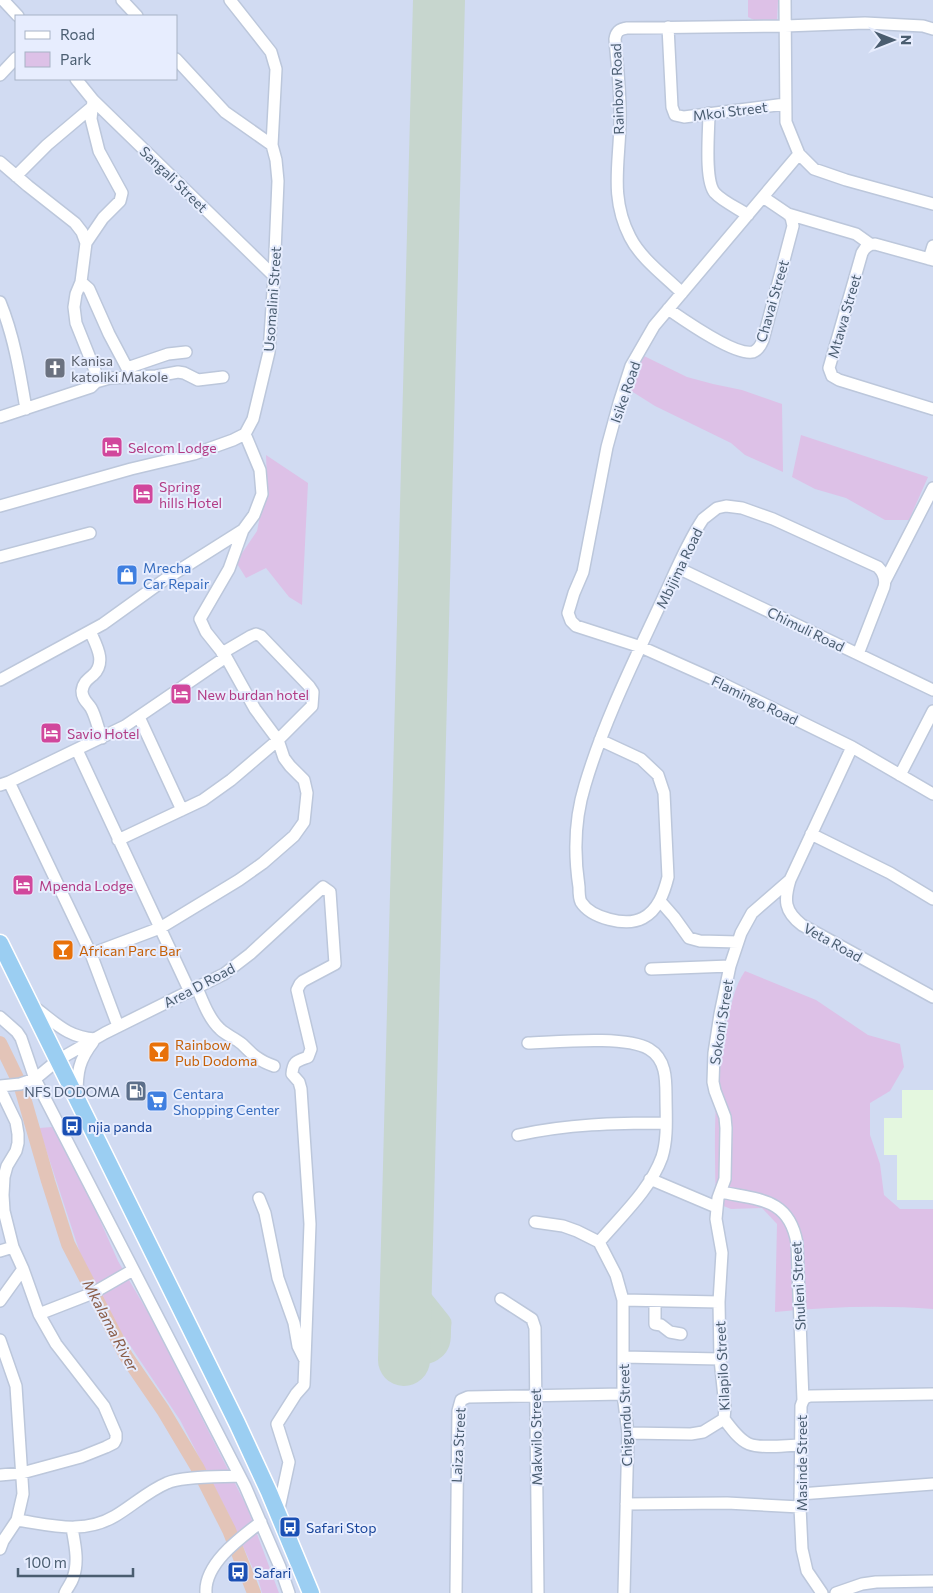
<svg xmlns="http://www.w3.org/2000/svg" width="933" height="1593" font-family="Commissioner,sans-serif">
  <style>
    .residential { fill: #d1dbf2; fill-rule: evenodd }
    .education { fill: #e4f7df }
    .green { fill: #ddc1e7 }
    .lines { fill: none; stroke-linecap: round; stroke-linejoin: round }
    .river { stroke: #e3c4b8; stroke-width: 14 }
    .taxiway { stroke: #c7d6ce; stroke-width: 21 }
    .runway { stroke: #c7d6ce; stroke-width: 52 }
    .minor-casing { stroke: #bcc7db; stroke-width: 14 }
    .highway-casing { stroke: #fff; stroke-width: 19 }
    .minor { stroke: #fff; stroke-width: 11 }
    .highway { stroke: #9bcef2; stroke-width: 16 }
    .labels { text-anchor: middle; dominant-baseline: central; stroke-width: 4; stroke-linejoin: round; paint-order: stroke }
    .street-label { font-size: 14px; fill: #4a5d70; stroke: #e7edfe }
    .worship-label { font-size: 14px; fill: #5b616d; stroke: #e7edfe; text-anchor: start }
    .hotel-label { font-size: 14px; fill: #b23c85; stroke: #e7edfe; text-anchor: start }
    .shop-label { font-size: 14px; fill: #366cbe; stroke: #e7edfe; text-anchor: start }
    .food-label { font-size: 14px; fill: #c56008; stroke: #e7edfe; text-anchor: start }
    .service-label { font-size: 14px; fill: #4e5e75; stroke: #e7edfe; text-anchor: end }
    .transit-label { font-size: 14px; fill: #164399; stroke: #e7edfe; text-anchor: start }
    .water-label { font-size: 15px; font-style: italic; fill: #8a5d48; stroke: #e7edfe }
  </style>
  <rect width="100%" height="100%" fill="#e2e8fb"/>
  <path class="residential" d="M0 0H933V1593H0ZM16 16H176V79H16Z"/>
  <path class="education" d="M902 1090H933V1200H897V1155H884V1118H902Z"/>
  <path class="green" d="M748 0H778L777 21H756L748 17Z
    M644 356 687 377 713 384 742 390 782 404 783 472 745 455 731 443 655 406 628 389Z
    M801 435 928 477 909 520H885L846 498 815 489 792 477Z
    M266 455 308 483 302 605 289 597 266 568 246 578 236 562 257 531 267 482Z
    M745 971 816 1000 868 1035 900 1044 904 1067 890 1091 870 1103V1135L880 1164 884 1195 900 1209H933V1309C881 1305 827 1307 775 1312L777 1224 762 1208 731 1209 716 1203C714 1140 713 1075 729 1013 734 996 735 986 745 971Z
    M52 1127 87 1191 118 1261 150 1316 247 1507 279 1593H262L259 1582 229 1515 180 1420 115 1323 80 1253 39 1128Z"/>
  <g class="lines">
    <path class="river" d="M0 1043 20 1084 48 1181 68 1244 126 1356 163 1410 197 1467 229 1530 254 1593"/>
    <path class="taxiway" d="M405 1357C417 1356 437 1355 440 1340 441 1334 440 1328 441 1323L406 1279"/>
    <path class="runway" d="M404 1360 439 0"/>
    <g class="minor-casing">
      <path id="minor" d="M3 0 18 16
        M122 0 137 16
        M785 0 786 122 799 154 814 169 846 180 933 204
        M668 27 672 107 675 115 684 117 785 104
        M176 59 225 112 272 145
        M0 75 16 58
        M76 79 93 100 274 276
        M709 113C709 131 704 181 715 193 722 201 739 209 748 215
        M799 154 654 326 631 366 619 403 607 447 583 572 574 593 568 613 571 621 576 626 641 647 715 680 852 747 933 794
        M0 162 28 186 75 223 82 232 86 243 81 282 76 294 74 307 76 323 96 373V382L91 387 0 417
        M16 176 47 145 92 107
        M788 214 856 234 870 244
        M86 243 103 218 120 201 122 193 99 151 91 119 93 100
        M929 259 933 246
        M933 260 875 244C869 244 865 247 862 253L829 368 832 376 839 380 933 409
        M81 282 89 289 109 334 127 368 129 376
        M682 293C665 276 641 259 630 237 609 196 620 162 620 120 621 93 617 66 615 39 616 32 619 29 627 28L785 26 865 23 923 26 933 29
        M0 302C14 336 20 373 26 409
        M668 309C684 320 735 356 753 352 758 350 761 345 763 340L793 226 791 217 788 214 763 197
        M127 368 168 354 186 352
        M96 382 110 378 156 376 178 372 184 373 198 380 223 377
        M0 506 131 469 194 454 233 440 245 434 253 419 269 352 274 276 278 181 276 160 272 145 276 69 271 52 230 0
        M0 557 90 533
        M678 568 933 690
        M885 581 933 488
        M90 631C96 645 107 662 93 675 87 680 83 683 82 691 82 699 87 702 91 708 96 717 98 729 102 738
        M0 680 103 624 167 578 243 530
        M139 717 182 810
        M600 740 641 759 658 775 664 793 668 877C664 893 658 910 643 918 626 927 591 918 581 902 579 898 579 891 579 887 574 854 575 817 585 785 603 724 632 665 659 607 673 578 685 546 703 519L717 508 726 506 742 508 773 519 878 567C884 573 886 579 884 587L858 654
        M852 747 790 880C784 900 784 911 802 925L933 997
        M77 750 190 992
        M900 775 933 711
        M9 782 91 954 118 1026
        M0 785 9 782 125 726 226 657
        M811 834 890 873 933 899
        M118 840 203 800 231 780 278 740 312 706 313 692 309 686 261 636 256 634 251 636 222 653
        M660 901 674 917 689 938 700 941 738 942
        M91 954 160 928 239 880 263 863 294 836 304 822 307 793 304 780 290 766 284 758 278 740 255 709 226 657 206 632 200 619 229 569 243 530 254 515 262 494 260 470 245 434
        M651 969 730 966
        M197 988C203 1002 209 1019 220 1029 226 1035 235 1038 242 1044 253 1055 259 1061 274 1066
        M34 1007C56 1023 67 1037 95 1039
        M0 1017 17 1032 21 1038 35 1079 245 1486 280 1567 289 1593
        M528 1043C556 1042 626 1035 649 1049 666 1059 666 1079 666 1096 666 1116 668 1138 662 1157 650 1190 621 1216 599 1242
        M0 1086 20 1084 35 1079 58 1060 105 1033 224 974 250 954 323 887 330 892 335 964 303 981 300 984 297 990 311 1049 308 1057C297 1061 293 1061 292 1074L299 1082 301 1089 310 1224 305 1360
        M0 1089 16 1122 18 1134V1143L16 1151 7 1166 4 1177 3 1195 4 1211 13 1247 23 1269 39 1314 56 1344 104 1406 116 1434V1439L114 1443 106 1447 81 1457 22 1473 0 1475
        M77 1095C77 1072 79 1060 93 1042
        M518 1135C568 1124 615 1123 666 1123
        M650 1179 716 1207
        M721 1192C759 1200 789 1198 797 1243L803 1400
        M259 1198 265 1213 278 1278 294 1323 298 1346 305 1360 304 1385 296 1394 277 1424 289 1462 278 1513
        M535 1222 563 1226 577 1231 599 1242 616 1275 623 1300V1394L628 1433 624 1593
        M0 1251 13 1247
        M501 1299 532 1319 535 1328 538 1593
        M623 1300 719 1302
        M0 1301 23 1269
        M655 1301V1324L661 1325 670 1332 681 1334
        M39 1314 93 1293 133 1270
        M0 1340 16 1386 23 1494 17 1520 3 1541 0 1549
        M623 1357 720 1359
        M724 1419 725 1407 720 1359 719 1302 722 1253 716 1219 718 1198 725 1179 726 1128 725 1117 715 1091 713 1082 714 1053 720 1014 730 966 741 933 752 913 790 880
        M724 1419C731 1428 739 1440 749 1444 762 1449 787 1445 800 1445
        M628 1433 691 1434 703 1432 724 1419
        M800 1494 933 1484
        M626 1504 727 1503 800 1507
        M17 1520C51 1525 83 1535 115 1516 132 1506 148 1491 167 1483 181 1476 222 1477 239 1476
        M65 1593C67 1588 71 1584 73 1578 79 1562 75 1545 72 1528
        M206 1593C204 1564 240 1538 261 1522
        M456 1593 458 1411 461 1400 468 1397 623 1394
        M822 1593 807 1571 802 1549 800 1507 801 1406C803 1400 804 1397 810 1396L933 1394
        M836 1593 862 1584 876 1582 933 1581"/>
    </g>
    <g class="highway-casing">
      <path id="highway" d="M0 943 237 1423 269 1492 311 1593"/>
    </g>
    <use href="#minor" class="minor"/>
    <use href="#highway" class="highway"/>
  </g>
  <defs>
    <g id="church-square" transform="scale(1.125)"><rect x="-9" y="-9" width="18" height="18" rx="4" fill="#6b7280" stroke="#e7edfe"/><path d="M-1.2-6h2.4v3.5h3.3v2.4h-3.3V6h-2.4V-.1h-3.3v-2.4h3.3Z" fill="#fff"/></g>
    <g id="hotel-square" transform="scale(1.125)"><rect x="-9" y="-9" width="18" height="18" rx="4" fill="#d1479c" stroke="#e7edfe"/><path d="M-6-4.5h1.5V1H6V5H4.5V3h-9V5H-6ZM-4 0a1.8 1.8 0 1 1 3.6 0ZM.5 0V-2.5h3Q6-2.5 6 0Z" fill="#fff"/></g>
    <g id="shop-square" transform="scale(1.125)"><rect x="-9" y="-9" width="18" height="18" rx="4" fill="#3f7fe0" stroke="#e7edfe"/><path d="M-5-2.5h2.3a2.7 3.5 0 0 1 5.4 0H5L5.5 6h-11ZM-1.5-2.5h3a1.5 2.3 0 0 0-3 0Z" fill="#fff"/></g>
    <g id="bar-square" transform="scale(1.125)"><rect x="-9" y="-9" width="18" height="18" rx="4" fill="#e8710a" stroke="#e7edfe"/><path d="M-6-5H6L.8 .8V4.5H3.5V6h-7V4.5H-.8V.8Z" fill="#fff"/></g>
    <g id="fuel-square" transform="scale(1.125)"><rect x="-9" y="-9" width="18" height="18" rx="4" fill="#5c6f8a" stroke="#e7edfe"/><path d="M-5.5-6h7V0h2V4h1.3V-2.5L3-4.5l.8-.8L6-3V5H2.5V1h-1V6h-7ZM-4.2-4.7v3.2H.2V-4.7Z" fill="#fff"/></g>
    <g id="supermarket-square" transform="scale(1.125)"><rect x="-9" y="-9" width="18" height="18" rx="4" fill="#3f7fe0" stroke="#e7edfe"/><path d="M-6-5.5h2.5l.6 2H6L4.5 2H-2.5L-4.4-4H-6ZM-1.5 3.2a1.3 1.3 0 1 0 .1 0ZM3 3.2a1.3 1.3 0 1 0 .1 0Z" fill="#fff"/></g>
    <g id="bus-square" transform="scale(1.125)"><rect x="-9" y="-9" width="18" height="18" rx="4" fill="#1a4fb4" stroke="#e7edfe"/><path d="M-5-6H5V4H4V6H2V4H-2V6H-4V4H-5ZM-3.5-4V0h7V-4ZM-3.5 1.2v1.5H-2V1.2ZM2 1.2v1.5H3.5V1.2Z" fill="#fff"/></g>
  </defs>
  <g fill-rule="evenodd">
    <use href="#church-square" x="55" y="368"/>
    <use href="#hotel-square" x="112" y="447"/>
    <use href="#hotel-square" x="143" y="494"/>
    <use href="#shop-square" x="127" y="575"/>
    <use href="#hotel-square" x="181" y="694"/>
    <use href="#hotel-square" x="51" y="733"/>
    <use href="#hotel-square" x="23" y="885"/>
    <use href="#bar-square" x="63" y="950"/>
    <use href="#bar-square" x="159" y="1052"/>
    <use href="#fuel-square" x="136" y="1091"/>
    <use href="#supermarket-square" x="157" y="1101"/>
    <use href="#bus-square" x="72" y="1126"/>
    <use href="#bus-square" x="290" y="1527"/>
    <use href="#bus-square" x="238" y="1572"/>
  </g>
  <g class="labels">
    <g class="street-label">
      <text transform="translate(617 89) rotate(-92)">Rainbow Road</text>
      <text transform="translate(730 111) rotate(-7)">Mkoi Street</text>
      <text transform="translate(174 179) rotate(44)">Sangali Street</text>
      <text transform="translate(272 299) rotate(-86)">Usomalini Street</text>
      <text transform="translate(772 301) rotate(-74)">Chavai Street</text>
      <text transform="translate(844 316) rotate(-74)">Mtawa Street</text>
      <text transform="translate(625 392) rotate(-71)">Isike Road</text>
      <text transform="translate(679 568) rotate(-64)">Mbijima Road</text>
      <text transform="translate(806 629) rotate(26)">Chimuli Road</text>
      <text transform="translate(755 700) rotate(26)">Flamingo Road</text>
      <text transform="translate(833 942) rotate(29)">Veta Road</text>
      <text transform="translate(199 985) rotate(-28)">Area D Road</text>
      <text transform="translate(721 1022) rotate(-81)">Sokoni Street</text>
      <text transform="translate(798 1286) rotate(-93)">Shuleni Street</text>
      <text transform="translate(722 1366) rotate(-93)">Kilapilo Street</text>
      <text transform="translate(625 1415) rotate(-92)">Chigundu Street</text>
      <text transform="translate(536 1437) rotate(-91)">Makwilo Street</text>
      <text transform="translate(458 1445) rotate(-87)">Laiza Street</text>
      <text transform="translate(801 1463) rotate(-90)">Masinde Street</text>
    </g>
    <g class="worship-label">
      <text x="71" y="360">Kanisa<tspan x="71" dy="16">katoliki Makole</tspan></text>
    </g>
    <g class="hotel-label">
      <text x="128" y="447">Selcom Lodge</text>
      <text x="159" y="486">Spring<tspan x="159" dy="16">hills Hotel</tspan></text>
      <text x="197" y="694">New burdan hotel</text>
      <text x="67" y="733">Savio Hotel</text>
      <text x="39" y="885">Mpenda Lodge</text>
    </g>
    <g class="shop-label">
      <text x="143" y="567">Mrecha<tspan x="143" dy="16">Car Repair</tspan></text>
      <text x="173" y="1093">Centara<tspan x="173" dy="16">Shopping Center</tspan></text>
    </g>
    <g class="food-label">
      <text x="79" y="950">African Parc Bar</text>
      <text x="175" y="1044">Rainbow<tspan x="175" dy="16">Pub Dodoma</tspan></text>
    </g>
    <g class="service-label">
      <text x="120" y="1091">NFS DODOMA</text>
    </g>
    <g class="transit-label">
      <text x="88" y="1126">njia panda</text>
      <text x="306" y="1527">Safari Stop</text>
      <text x="254" y="1572">Safari</text>
    </g>
    <g class="water-label">
      <text transform="translate(111 1325) rotate(62)">Mkalama River</text>
    </g>
  </g>
  <rect x="15" y="15" width="162" height="65" fill="#e7edfe" stroke="#a8b3c5"/>
  <rect x="25" y="31" width="25" height="8" fill="#ffffff" stroke="#a8b3c5"/>
  <text x="60" y="40" font-size="15" fill="#4a5d70">Road</text>
  <rect x="25" y="52" width="25" height="15" fill="#ddc1e7" stroke="#a8b3c5"/>
  <text x="60" y="65" font-size="15" fill="#4a5d70">Park</text>
  <g transform="translate(893 40) rotate(90)" stroke="#e7edfe" stroke-width="4" paint-order="stroke">
  <path d="M0-4L9 19L0 12L-9 19Z" fill="#4a5d70"/>
  <text y="-8" font-size="14" font-weight="bold" text-anchor="middle" fill="#4a5d70">N</text>
  </g>
  <path d="M18 1568v8h115v-8" fill="none" stroke="#4a5d70" stroke-width="2.5"/>
  <text x="25" y="1568" font-size="15" fill="#4a5d70" stroke="#e7edfe" stroke-width="4" paint-order="stroke">100 m</text>
</svg>
